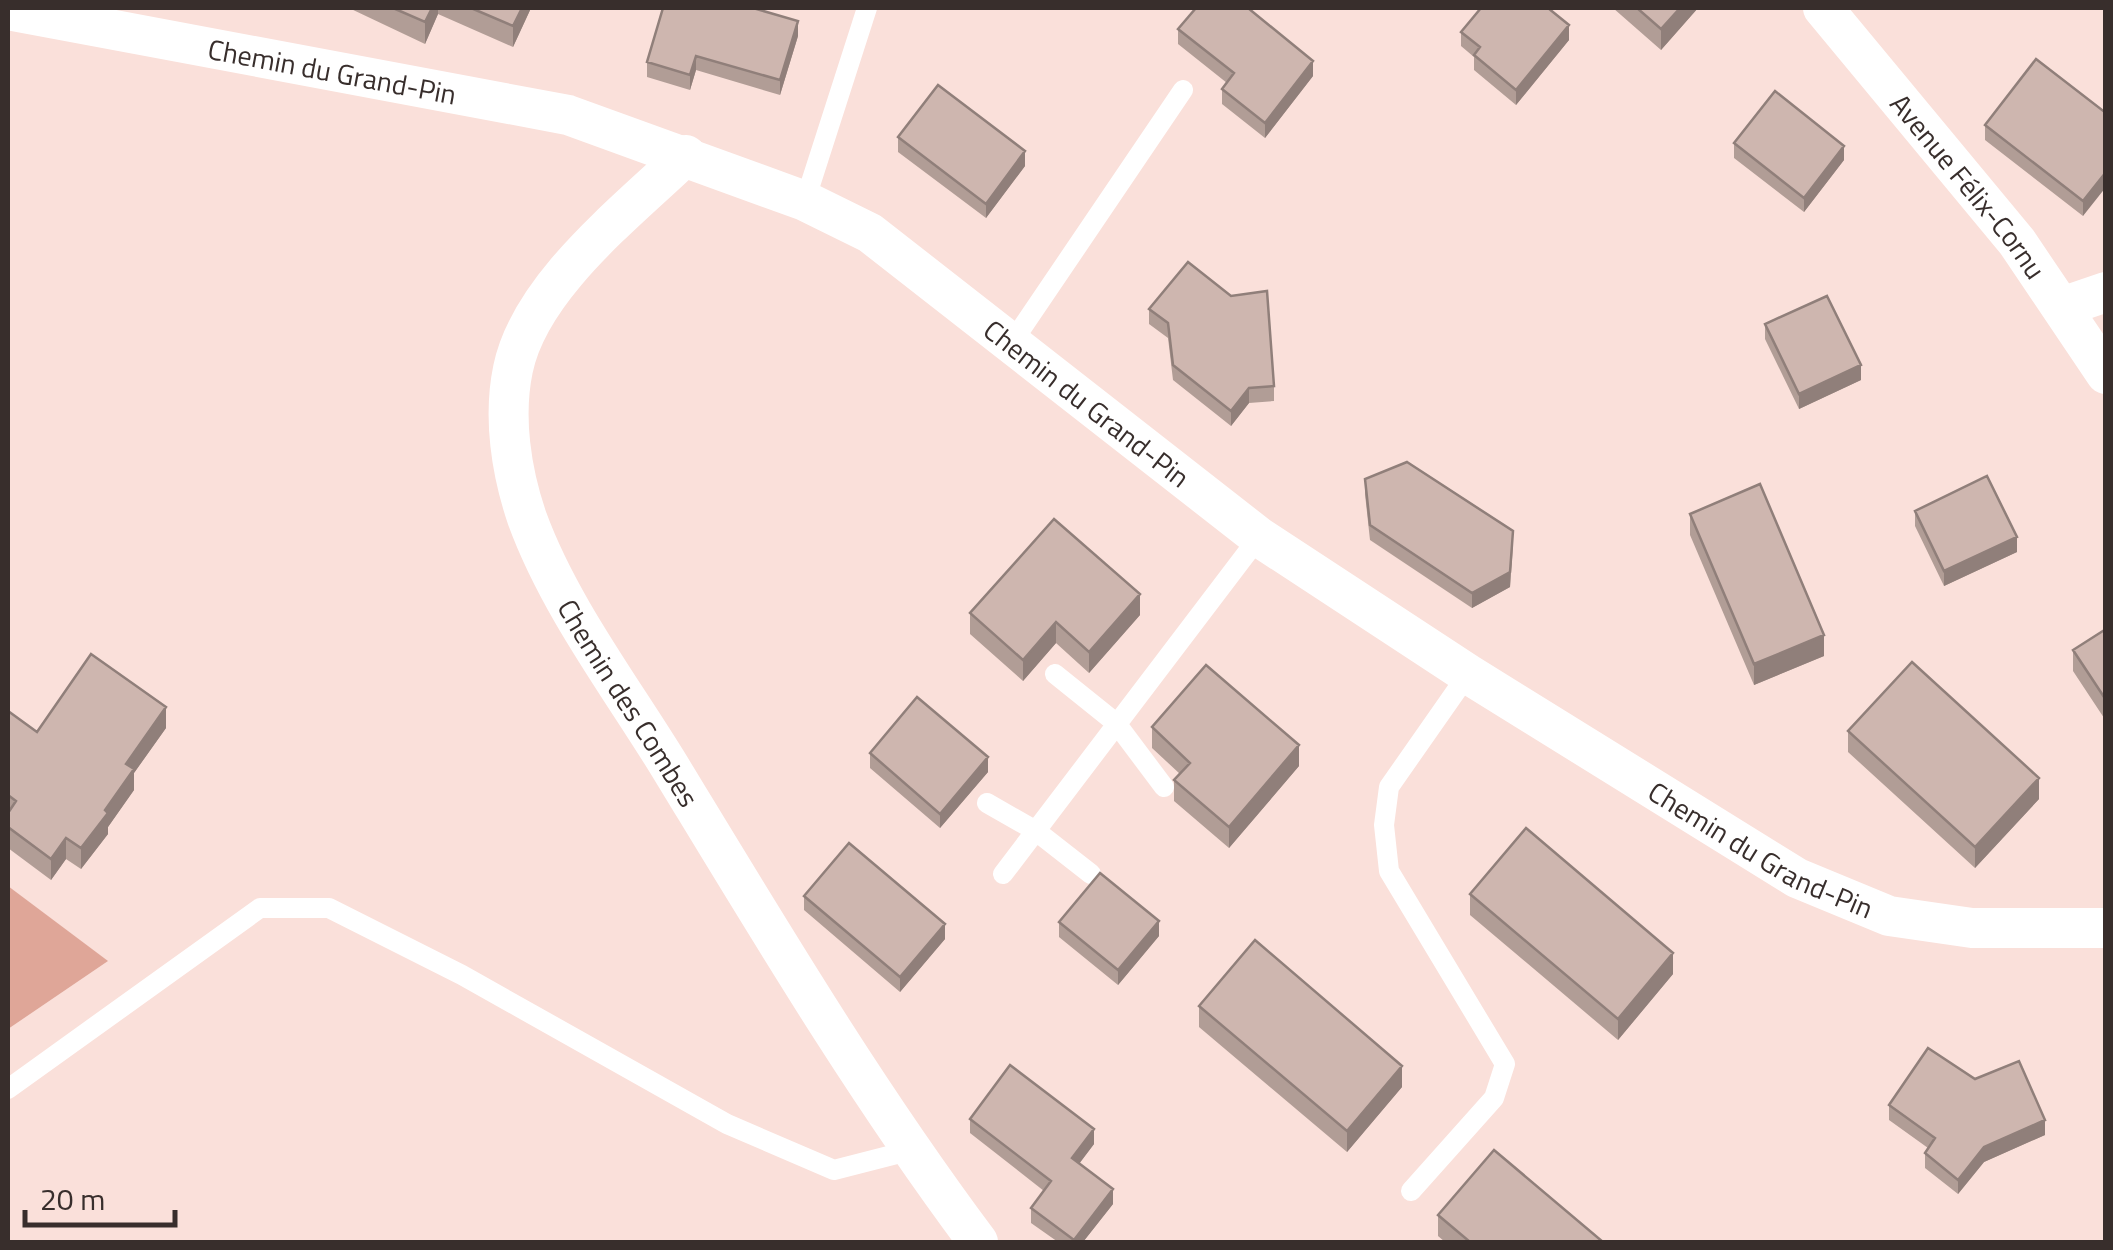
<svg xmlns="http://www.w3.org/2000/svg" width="2113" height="1250" font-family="'Titillium Web',sans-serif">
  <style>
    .green { fill: #dfa698 }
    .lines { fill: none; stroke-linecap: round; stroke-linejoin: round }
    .service { stroke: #fff; stroke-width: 20 }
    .minor { stroke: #fff; stroke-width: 40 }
    .wall { fill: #b19d96 }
    .shaded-wall { fill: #907f7a }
    .building { fill: #ceb6af; stroke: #907f7a; stroke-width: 2.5 }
    .labels { text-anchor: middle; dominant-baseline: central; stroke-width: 10; stroke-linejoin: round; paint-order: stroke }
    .street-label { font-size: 28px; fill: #382e2c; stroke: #fae0da }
  </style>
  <rect width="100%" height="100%" fill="#fae0da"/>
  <path class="green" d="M8 886 108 961 8 1029Z"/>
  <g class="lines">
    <path class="service" d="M805 201 867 8
      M1011 344 1183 90
      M1055 674 1116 723 1164 787
      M987 803 1036 831 1091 874
      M1003 874 1259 537
      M8 1089 260 908H329L462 975 727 1124 834 1170 912 1150
      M1411 1191 1494 1098 1505 1064 1389 871 1384 825 1389 787 1468 674"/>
    <g class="minor">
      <path id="s1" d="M1823 8 2017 242 2106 374"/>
      <path id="s2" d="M8 10 568 115 805 201 870 233 1259 537 1468 674 1797 878 1889 916 1972 928H2106"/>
      <path id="s3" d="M686 155C627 212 530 286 513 369 503 417 511 471 527 518 559 606 621 687 670 767 768 928 865 1091 978 1242"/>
      <path d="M2062 307 2106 292"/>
    </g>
  </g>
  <path class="wall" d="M349 8H531L513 47 438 14 425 44Z
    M1613 8H1698L1661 50Z
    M1178 29 1313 76 1265 138 1222 104V89L1227 83 1178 44Z
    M1461 32 1569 40 1516 105 1474 70V57L1461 46Z
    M798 36 780 95 696 70 690 90 647 77V62Z
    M2106 113 2083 216 1985 140V125Z
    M898 137 1025 166 986 218 898 152Z
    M1734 143 1844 160 1804 212 1734 158Z
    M1149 309 1274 386V401L1249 403 1231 426 1173 380 1168 338 1149 324Z
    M1765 324 1861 380 1799 409 1765 339Z
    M1365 479 1513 546 1510 587 1472 608 1370 540 1365 494Z
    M1915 511 2017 552 1944 586 1915 526Z
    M1690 514 1824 656 1754 685 1690 535Z
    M970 613 1140 615 1089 673 1056 643 1023 681 970 634Z
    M2106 629V721L2073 671V650Z
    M8 711 37 732 166 728 134 773V790L108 827V834L81 869 66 859 51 880 8 848Z
    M1152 727 1299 766 1229 848 1174 801V780L1180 774 1152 748Z
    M1848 731 2039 799 1975 868 1848 752Z
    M870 753 988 772 940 828 870 768Z
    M1470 894 1673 974 1618 1040 1470 915Z
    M804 896 945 939 900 992 804 910Z
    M1059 922 1159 936 1118 985 1059 937Z
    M1199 1006 1402 1087 1347 1152 1199 1027Z
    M1889 1105 2045 1135 1984 1162 1958 1194 1925 1168V1153L1928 1148 1889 1120Z
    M970 1119 1094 1144 1079 1164 1113 1204 1083 1242H1058L1031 1223V1208L1044 1191 970 1133Z
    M1438 1215 1603 1242H1445L1438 1236Z"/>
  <path class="shaded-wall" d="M432 8H438V14L425 44V22Z
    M522 8H531L513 47V26Z
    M1680 8H1698L1661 50V29Z
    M798 21V36L780 95V80Z
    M1569 25V40L1516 105V90Z
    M696 56V70L690 90V75Z
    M1313 61V76L1265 138V123Z
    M1844 146V160L1804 212V198Z
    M1025 151V166L986 218V204Z
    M2106 172V187L2083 216V201Z
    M1861 365V380L1799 409V394Z
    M1249 388V403L1231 426V411Z
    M1513 531 1510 587 1472 608V593Z
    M2017 537V552L1944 586V571Z
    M1140 594V615L1089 673V652Z
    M1056 622V643L1023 681V660Z
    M1824 635V656L1754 685V664Z
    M166 707V728L134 773V790L108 827V834L81 869V848L105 810 126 764Z
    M1299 745V766L1229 848V827Z
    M988 757V772L940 828V814Z
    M2039 778V799L1975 868V847Z
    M66 838V859L51 880V859Z
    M1159 921V936L1118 985V970Z
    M945 924V939L900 992V977Z
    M1673 953V974L1618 1040V1019Z
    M1402 1066V1087L1347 1152V1131Z
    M2045 1120V1135L1984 1162 1958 1194V1180L1984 1147Z
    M1094 1129V1144L1072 1173V1158Z
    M1113 1189V1204L1083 1242H1074V1240Z"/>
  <path class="building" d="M393 8H432L425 22Z
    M471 8H522L513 26Z
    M663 8H753L798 21 780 80 696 56 690 75 647 62Z
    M1196 8H1248L1313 61 1265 123 1222 89 1234 73 1178 29Z
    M1481 8H1548L1569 25 1516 90 1474 55 1480 47 1461 32Z
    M1637 8H1680L1661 29Z
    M2036 59 2106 113V172L2083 201 1985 125Z
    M938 85 1025 151 986 204 898 137Z
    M1775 91 1844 146 1804 198 1734 143Z
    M1188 262 1231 296 1267 291 1274 386 1249 388 1231 411 1173 365 1168 323 1149 309Z
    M1827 296 1861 365 1799 394 1765 324Z
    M1407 462 1513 531 1510 572 1472 593 1370 525 1365 479Z
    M1987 476 2017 537 1944 571 1915 511Z
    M1760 484 1824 635 1754 664 1690 514Z
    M1054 519 1140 594 1089 652 1056 622 1023 660 970 613Z
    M2106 629V700L2073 650Z
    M91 654 166 707 126 764 134 769 105 810 108 813 81 848 66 838 51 859 8 827V813L16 801 8 795V711L37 732Z
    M1912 662 2039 778 1975 847 1848 731Z
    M1206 665 1299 745 1229 827 1174 780 1190 763 1152 727Z
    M917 697 988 757 940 814 870 753Z
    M1526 828 1673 953 1618 1019 1470 894Z
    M849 843 945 924 900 977 804 896Z
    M1100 873 1159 921 1118 970 1059 922Z
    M1255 940 1402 1066 1347 1131 1199 1006Z
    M1928 1048 1975 1079 2019 1061 2045 1120 1984 1147 1958 1180 1925 1153 1935 1138 1889 1105Z
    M1010 1065 1094 1129 1072 1158 1113 1189 1074 1240 1031 1208 1051 1181 970 1119Z
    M1494 1150 1603 1242H1470L1438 1215Z"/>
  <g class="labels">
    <g class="street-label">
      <text stroke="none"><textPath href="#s2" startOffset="330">Chemin du Grand-Pin</textPath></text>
      <text stroke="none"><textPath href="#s1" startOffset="230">Avenue Félix-Cornu</textPath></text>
      <text stroke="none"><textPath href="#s2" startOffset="1170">Chemin du Grand-Pin</textPath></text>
      <text stroke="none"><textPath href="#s3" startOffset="642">Chemin des Combes</textPath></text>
      <text stroke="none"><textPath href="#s2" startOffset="1980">Chemin du Grand-Pin</textPath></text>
    </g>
  </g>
  <rect width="2113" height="1250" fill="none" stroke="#382e2c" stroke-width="20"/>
  <path d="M25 1210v15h150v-15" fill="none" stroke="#382e2c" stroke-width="5"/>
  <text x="40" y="1210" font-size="30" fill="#382e2c" stroke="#fae0da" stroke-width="8" paint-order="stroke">20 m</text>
</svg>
